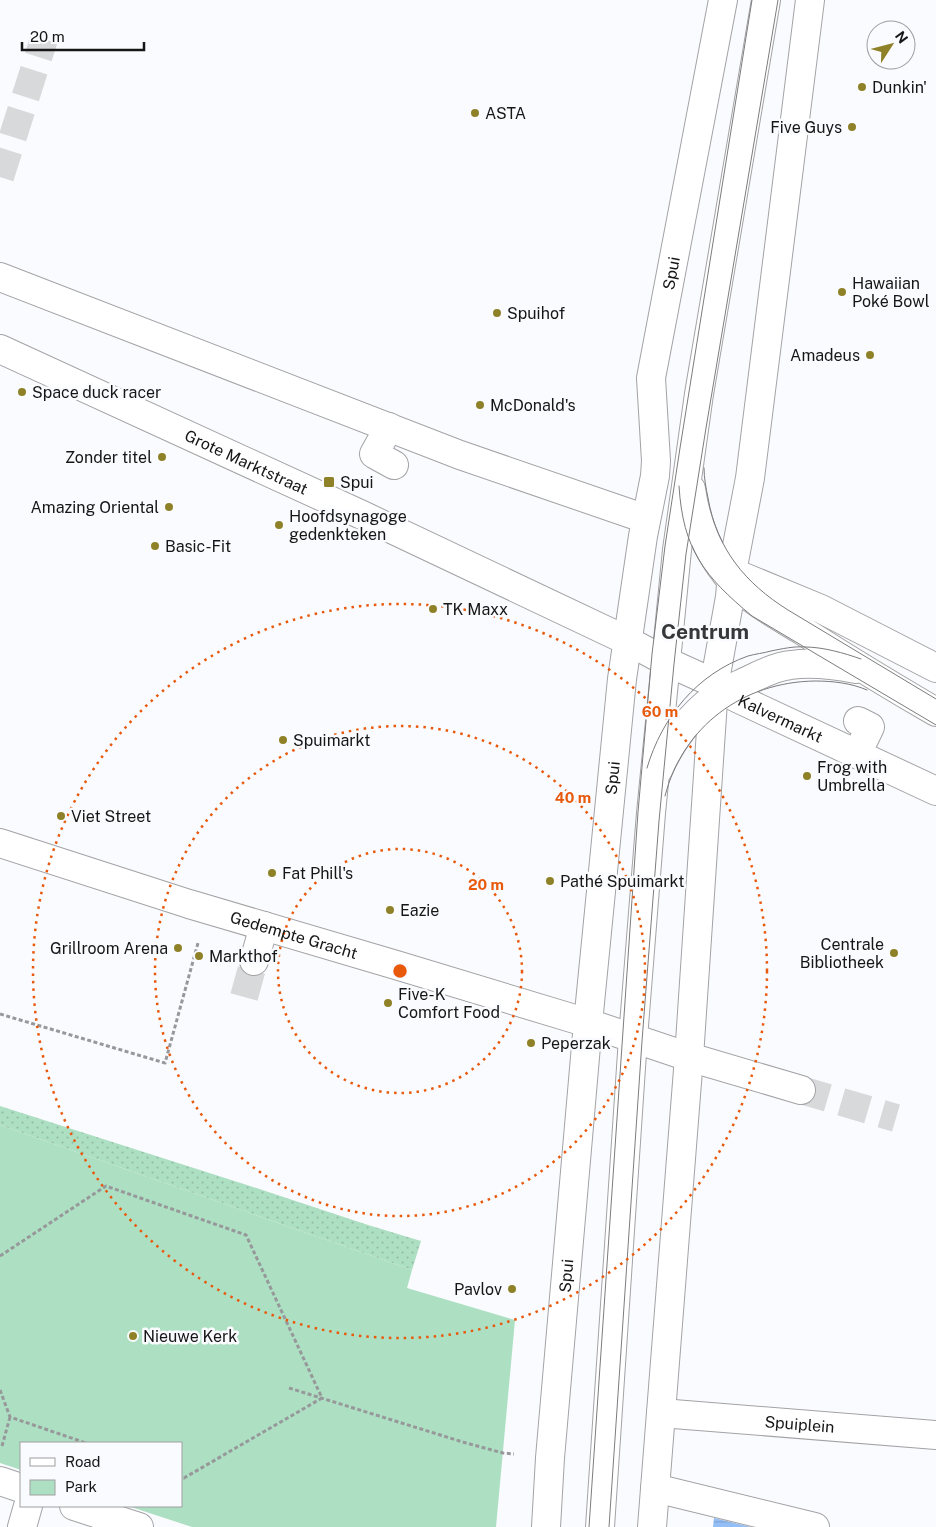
<svg xmlns="http://www.w3.org/2000/svg" width="936" height="1527" font-family="'Public Sans',sans-serif">
  <style>
    .park { fill: #addfc3 }
    .garden { fill: url(#garden-dots) }
    .water { fill: url(#water-rules) }
    .lines { fill: none; stroke-linecap: round; stroke-linejoin: round }
    .minor-tunnel { stroke: #d8d9db; stroke-width: 28; stroke-dasharray: 28 14; stroke-linecap: butt }
    .minor-casing { stroke: #a3a3a6; stroke-width: 30 }
    .path { stroke: #97989a; stroke-width: 3; stroke-dasharray: 4 2.5; stroke-linecap: butt }
    .minor { stroke: #fff; stroke-width: 28 }
    .tram { stroke: #7c7c7e; stroke-width: 1 }
    .ring { fill: none; stroke: #e8590c; stroke-width: 2.5; stroke-dasharray: 2.5 5 }
    .poi-dot { fill: #8f8128; stroke: #fafbfe; stroke-width: 2 }
    .labels { text-anchor: middle; dominant-baseline: central; stroke-width: 5; stroke-linejoin: round; paint-order: stroke }
    .poi-label { font-size: 16px; fill: #161617; stroke: #fafbfe; text-anchor: start }
    .street-label { font-size: 16px; fill: #161617; stroke: #fafbfe }
    .district-label { font-size: 21px; font-weight: bold; fill: #363739; stroke: #fafbfe }
    .centre { fill: #e8590c; stroke: #fafbfe; stroke-width: 2.5 }
    .ring-label { font-size: 15px; text-anchor: middle; font-weight: bold; fill: #e8590c; stroke: #fafbfe; stroke-width: 5; stroke-linejoin: round; paint-order: stroke }
  </style>
  <defs>
    <pattern id="garden-dots" width="8" height="8" patternUnits="userSpaceOnUse" patternTransform="scale(1.25)"><rect width="8" height="8" fill="#addfc3"/><path d="M2 2h.1M6 6h.1" fill="none" stroke="#94bfa7" stroke-width="1.8" stroke-linecap="round"/></pattern>
    <pattern id="water-rules" width="6" height="5" patternUnits="userSpaceOnUse" patternTransform="scale(1.25)"><rect width="6" height="5" fill="#94bff6"/><path d="M0 2.5h6" fill="none" stroke="#7fa3d2"/></pattern>
  </defs>
  <rect width="100%" height="100%" fill="#fafbfe"/>
  <path class="park" d="M0 1125 412 1270 407 1288 515 1320 496 1527H192L128 1506H181V1443H21V1470L0 1463Z"/>
  <path class="garden" d="M0 1106 250 1186 368 1225 421 1241 412 1270 0 1125Z"/>
  <path class="water" d="M714 1518 751 1527H713Z"/>
  <g class="lines">
    <path class="minor-tunnel" d="M0 177 44 39
      M244 997 254 961
      M801 1090 896 1118"/>
    <g class="minor-casing">
      <g id="minor">
        <path d="M0 277 460 455 646 519"/>
        <path id="s1" d="M0 349 362 515 628 641 665 661 707 680 714 686 739 699 936 791"/>
        <path d="M389 427 374 454 394 465"/>
        <path d="M691 489C695 517 704 543 720 566 740 596 774 613 803 631 847 659 891 686 936 712"/>
        <path d="M734 573 821 609 936 668"/>
        <path d="M857 754 870 727 858 721"/>
        <path d="M658 770C670 743 690 715 714 698 725 690 739 685 751 679 763 673 778 666 791 665 812 662 835 665 856 669"/>
        <path id="s2" d="M0 843 189 904 396 965 588 1023 689 1057 801 1090"/>
        <path d="M254 961 264 926"/>
        <path id="s3" d="M661 1413 936 1435"/>
        <path d="M0 1481 21 1488"/>
        <path d="M655 1488 815 1527"/>
        <path d="M74 1506 139 1527"/>
        <path d="M22 1527 28 1506"/>
        <path id="s4" d="M546 1527 550 1458 588 1023 622 679 643 536 655 476 656 461 651 378 723 0"/>
        <path d="M600 1527 633 1038 651 813 677 550 699 394 766 0"/>
        <path d="M652 1527 689 1057 714 686 730 597 732 572 750 478 810 0"/>
      </g>
    </g>
    <path class="path" d="M0 1014 165 1063 198 943
      M0 1256 106 1186 246 1235 322 1398 184 1478 181 1477
      M289 1388 466 1443 503 1453 514 1454
      M0 1390 10 1417 86 1443
      M2 1446 10 1417"/>
    <use href="#minor" class="minor"/>
    <path class="tram" d="M704 468C704 478 706 488 708 498 717 549 745 583 788 610L936 699
      M679 486C683 550 704 576 752 616L936 725
      M647 768C662 717 697 674 748 656 755 654 764 653 771 651 781 649 794 646 805 647 823 647 844 653 861 659
      M665 796C683 726 743 682 815 681 832 681 851 683 867 690
      M589 1527 638 812 652 654 665 546 680 448 752 0
      M609 1527 642 1041 659 821 674 664 686 554 706 428 778 0"/>
  </g>
  <g class="ring">
    <circle cx="400" cy="971" r="122"/>
    <circle cx="400" cy="971" r="245"/>
    <circle cx="400" cy="971" r="367"/>
  </g>
  <g class="poi-dot">
    <circle cx="862" cy="87" r="5"/>
    <circle cx="475" cy="113" r="5"/>
    <circle cx="852" cy="127" r="5"/>
    <circle cx="842" cy="292" r="5"/>
    <circle cx="497" cy="313" r="5"/>
    <circle cx="870" cy="355" r="5"/>
    <circle cx="22" cy="392" r="5"/>
    <circle cx="480" cy="405" r="5"/>
    <circle cx="162" cy="457" r="5"/>
    <rect x="323" y="476" width="12" height="12" rx="2.5"/>
    <circle cx="169" cy="507" r="5"/>
    <circle cx="279" cy="525" r="5"/>
    <circle cx="155" cy="546" r="5"/>
    <circle cx="433" cy="609" r="5"/>
    <circle cx="283" cy="740" r="5"/>
    <circle cx="807" cy="776" r="5"/>
    <circle cx="61" cy="816" r="5"/>
    <circle cx="272" cy="873" r="5"/>
    <circle cx="550" cy="881" r="5"/>
    <circle cx="390" cy="910" r="5"/>
    <circle cx="178" cy="948" r="5"/>
    <circle cx="894" cy="953" r="5"/>
    <circle cx="199" cy="956" r="5"/>
    <circle cx="388" cy="1003" r="5"/>
    <circle cx="531" cy="1043" r="5"/>
    <circle cx="512" cy="1289" r="5"/>
    <circle cx="133" cy="1336" r="5"/>
  </g>
  <g class="labels">
    <g class="poi-label">
      <text x="872" y="87">Dunkin'</text>
      <text x="485" y="113">ASTA</text>
      <text x="842" y="127" text-anchor="end">Five Guys</text>
      <text x="852" y="283">Hawaiian<tspan x="852" dy="18">Poké Bowl</tspan></text>
      <text x="507" y="313">Spuihof</text>
      <text x="860" y="355" text-anchor="end">Amadeus</text>
      <text x="32" y="392">Space duck racer</text>
      <text x="490" y="405">McDonald's</text>
      <text x="152" y="457" text-anchor="end">Zonder titel</text>
      <text x="340" y="482">Spui</text>
      <text x="159" y="507" text-anchor="end">Amazing Oriental</text>
      <text x="289" y="516">Hoofdsynagoge<tspan x="289" dy="18">gedenkteken</tspan></text>
      <text x="165" y="546">Basic-Fit</text>
      <text x="443" y="609">TK Maxx</text>
      <text x="293" y="740">Spuimarkt</text>
      <text x="817" y="767">Frog with<tspan x="817" dy="18">Umbrella</tspan></text>
      <text x="71" y="816">Viet Street</text>
      <text x="282" y="873">Fat Phill's</text>
      <text x="560" y="881">Pathé Spuimarkt</text>
      <text x="400" y="910">Eazie</text>
      <text x="884" y="944" text-anchor="end">Centrale<tspan x="884" dy="18">Bibliotheek</tspan></text>
      <text x="168" y="948" text-anchor="end">Grillroom Arena</text>
      <text x="209" y="956">Markthof</text>
      <text x="398" y="994">Five-K<tspan x="398" dy="18">Comfort Food</tspan></text>
      <text x="541" y="1043">Peperzak</text>
      <text x="502" y="1289" text-anchor="end">Pavlov</text>
      <text x="143" y="1336">Nieuwe Kerk</text>
    </g>
    <g class="street-label">
      <text stroke="none"><textPath href="#s4" startOffset="1262">Spui</textPath></text>
      <text stroke="none"><textPath href="#s1" startOffset="271">Grote Marktstraat</textPath></text>
      <text stroke="none"><textPath href="#s1" startOffset="864">Kalvermarkt</textPath></text>
      <text stroke="none"><textPath href="#s4" startOffset="752">Spui</textPath></text>
      <text stroke="none"><textPath href="#s2" startOffset="308">Gedempte Gracht</textPath></text>
      <text stroke="none"><textPath href="#s4" startOffset="252">Spui</textPath></text>
      <text stroke="none"><textPath href="#s3" startOffset="139">Spuiplein</textPath></text>
    </g>
    <g class="district-label">
      <text x="705" y="631">Centrum</text>
    </g>
  </g>
  <circle cx="400" cy="971" r="8" class="centre"/>
  <g class="ring-label">
    <text x="660" y="717">60 m</text>
    <text x="573" y="803">40 m</text>
    <text x="486" y="890">20 m</text>
  </g>
  <rect x="20" y="1442" width="162" height="65" fill="#fafbfe" stroke="#9f9fa2"/>
  <rect x="30" y="1458" width="25" height="8" fill="#ffffff" stroke="#9f9fa2"/>
  <text x="65" y="1467" font-size="15" fill="#161617">Road</text>
  <rect x="30" y="1480" width="25" height="15" fill="#addfc3" stroke="#9f9fa2"/>
  <text x="65" y="1492" font-size="15" fill="#161617">Park</text>
  <g transform="translate(891 45) rotate(54)"><circle r="24" fill="#fafbfe" stroke="#9f9fa2"/>
  <path d="M0-4L9 19L0 12L-9 19Z" fill="#8f8128"/>
  <text y="-8" font-size="14" font-weight="bold" text-anchor="middle" fill="#161617">N</text>
  </g>
  <path d="M22 42v8h122v-8" fill="none" stroke="#161617" stroke-width="2.5"/>
  <text x="30" y="42" font-size="15" fill="#161617" stroke="#fafbfe" stroke-width="4" paint-order="stroke">20 m</text>
</svg>
